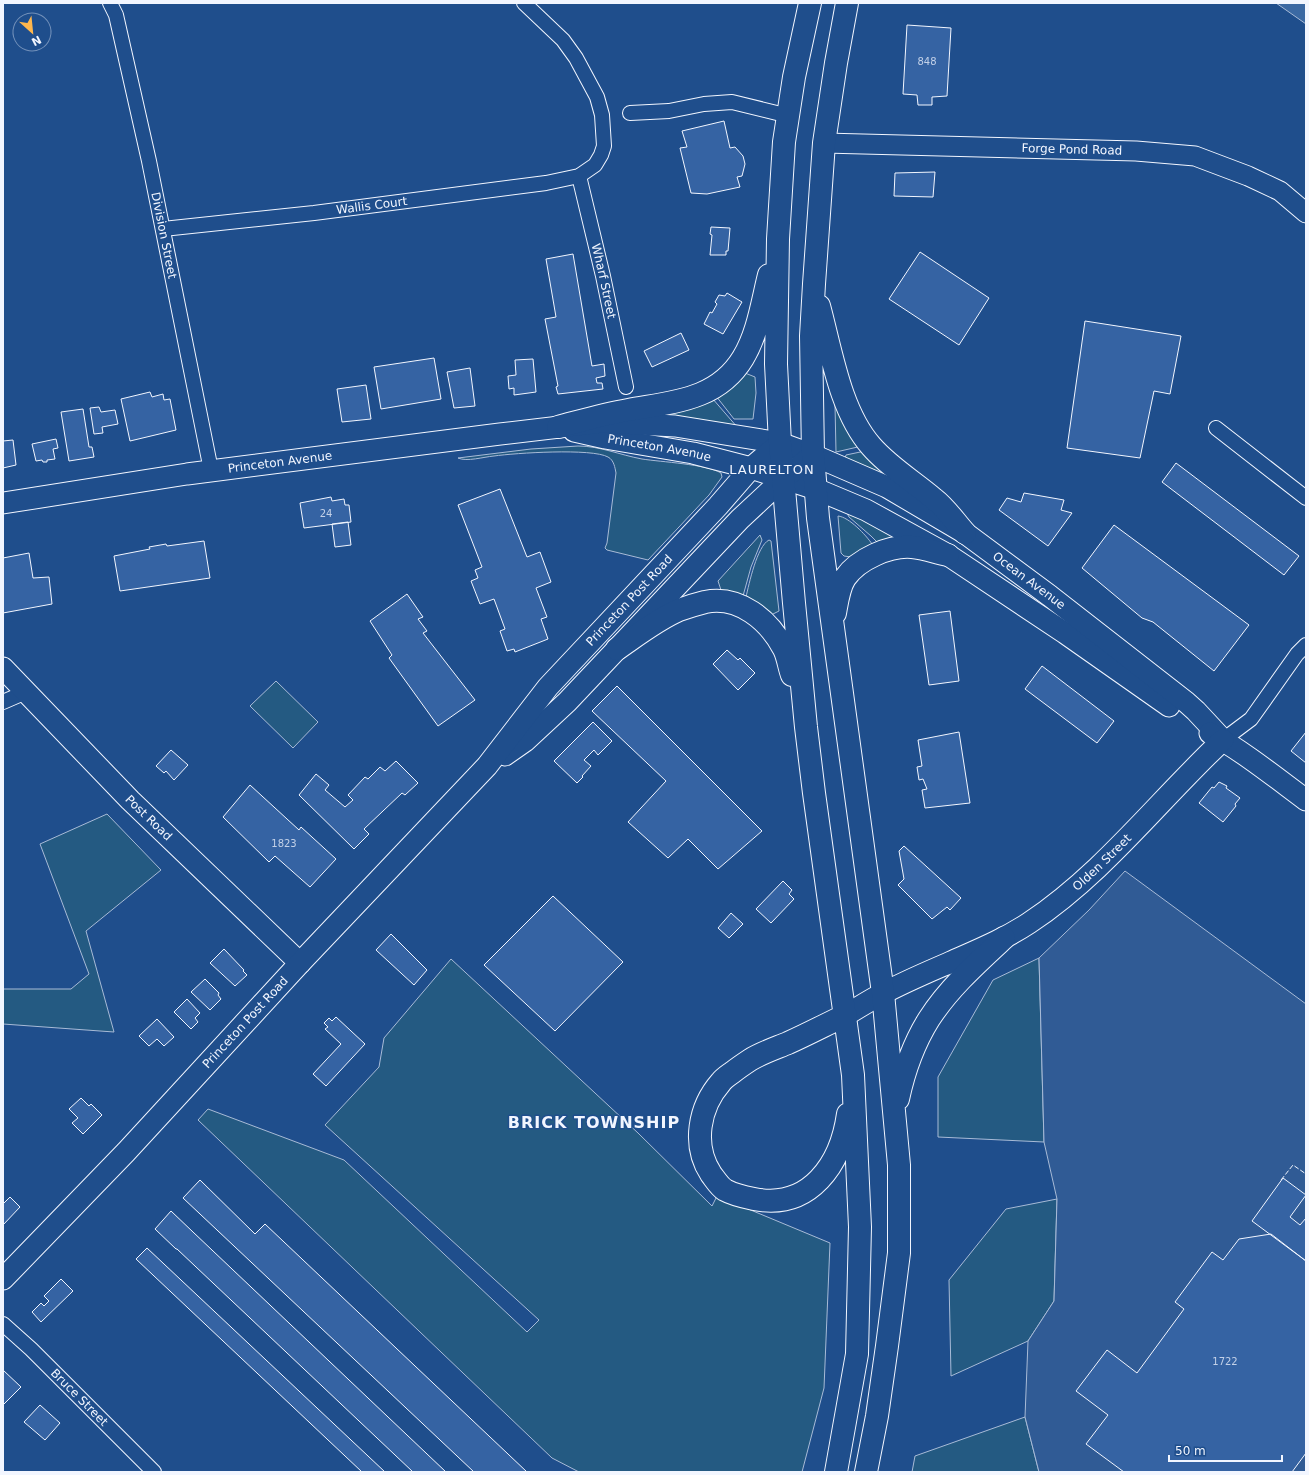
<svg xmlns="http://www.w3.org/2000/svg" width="1309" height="1475" font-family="'DejaVu Sans',sans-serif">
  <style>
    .green { fill: #245a82; stroke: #a8bbd7 }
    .parking { fill: #305b95; stroke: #a8bbd7 }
    .water { fill: #3b69a3; stroke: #a8bbd7 }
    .building { fill: #3563a3; stroke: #f2f6ff }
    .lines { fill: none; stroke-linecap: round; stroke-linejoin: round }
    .street-casing { stroke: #f2f6ff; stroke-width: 16 }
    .secondary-casing { stroke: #f2f6ff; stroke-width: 21 }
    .primary-casing { stroke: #f2f6ff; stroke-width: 23 }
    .highway-casing { stroke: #f2f6ff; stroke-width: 24 }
    .street { stroke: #1f4e8c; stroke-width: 14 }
    .secondary { stroke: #1f4e8c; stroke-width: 19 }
    .primary { stroke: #1f4e8c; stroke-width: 21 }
    .highway { stroke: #1f4e8c; stroke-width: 22 }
    .fence { stroke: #f2f6ff; stroke-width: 1; stroke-dasharray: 5 2; stroke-linecap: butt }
    .labels { text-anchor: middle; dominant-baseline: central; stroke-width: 3; stroke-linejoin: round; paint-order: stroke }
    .number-label { font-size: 10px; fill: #c3d1e8 }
    .street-label { font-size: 12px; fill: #f2f6ff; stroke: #1f4e8c }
    .neighbourhood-label { font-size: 13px; letter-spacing: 1px; fill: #f2f6ff; stroke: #1f4e8c }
    .district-label { font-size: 16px; font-weight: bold; letter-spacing: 1px; fill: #f2f6ff; stroke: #1f4e8c }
  </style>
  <rect width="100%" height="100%" fill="#1f4e8c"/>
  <path class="green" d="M745 373 755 377 756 393 753 419H734L716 396Z
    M712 398 738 428 665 417V412Z
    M835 405H840L862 446 836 452Z
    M578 446C600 446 620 455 642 459 661 462 706 464 721 473L722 477 709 495 648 560 607 550 605 548 607 543 616 473C615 468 614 460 608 457 592 448 515 453 494 456 483 457 467 462 458 458L531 449Z
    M865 451 886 473 883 477 844 462 846 455Z
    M847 513 898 532 895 539 877 542 871 536 849 517Z
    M838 516C849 517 866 535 872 544L851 557 844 556 841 553Z
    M760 535 762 540 751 567 743 596 721 590 718 581Z
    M769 540 771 541 779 611 771 615 746 597C749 584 757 546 769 540Z
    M276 681 318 722 293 748 250 706Z
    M107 814 161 870 86 931 114 1032 3 1024V989H71L89 974 40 844Z
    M1039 958 1044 1142 938 1137V1077L993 980Z
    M451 959 638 1133 712 1206 717 1196 830 1243 824 1388 802 1472H579L552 1458 198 1120 208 1109 344 1160 527 1332 539 1320 325 1125 379 1067 384 1038Z
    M1057 1199 1054 1301 1028 1341 951 1376 949 1280 1006 1209Z
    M1025 1417 1039 1472H912L915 1456Z"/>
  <path class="parking" d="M1125 871 1306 1004V1472H1039L1025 1417 1028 1341 1054 1301 1057 1199 1044 1142 1039 958 1089 910Z"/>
  <path class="water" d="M1276 3H1306V24Z"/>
  <path class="building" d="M907 25 951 28 947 96 932 97V105H918L917 95 903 94Z
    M724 121 730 148 735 147 743 156 745 164 742 176 737 177 740 187 707 194 691 193 680 148 687 147 682 131Z
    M935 172 933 197 894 196 895 173Z
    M711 227 730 228 728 251H726V255H710L712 235 710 234Z
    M920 252 989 298 959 345 889 299Z
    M573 254 592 366 604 364 605 376 596 378 597 383H602L603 389 558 394 556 387 558 386 545 319 556 317 546 259Z
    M727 293 742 302 723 334 704 324 710 312 712 313 717 304 715 302 719 295 725 296Z
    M1085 321 1181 336 1170 394 1154 391 1140 458 1067 448Z
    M681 333 689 350 652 367 644 351Z
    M434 358 441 399 381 409 374 367Z
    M533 359 536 392 514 395V388L509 389 508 376 516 375 515 360Z
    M470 368 475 406 454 408 447 372Z
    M366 385 371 419 342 422 337 389Z
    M150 392 152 397 163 394 164 400 170 399 176 430 130 441 121 399Z
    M99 407 101 412 115 410 118 424 102 427 103 433 94 434 90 408Z
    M83 409 89 447H92L94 457 69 461 61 412Z
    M56 439 58 448 53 449 55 459 47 460V462H43L42 460 36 461 32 444Z
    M13 440 16 465 3 468V441Z
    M1176 463 1299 556 1284 575 1162 482Z
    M500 489 527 557 540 552 551 582 536 588 547 617 541 619 548 639 515 652 514 649 507 651 500 631 505 629 494 599 480 604 471 581 478 578 475 570 482 567 458 505Z
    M1024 493 1064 500 1061 510 1072 513 1048 546 999 510 1007 498 1021 502Z
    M331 497 332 501 344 499 345 505H349L351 522 304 528 300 503Z
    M348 522 351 545 335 547 332 524Z
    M1114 525 1249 625 1214 671 1153 622 1142 618 1082 568Z
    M204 541 210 578 120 591 114 556 150 549 149 547 166 544 167 546Z
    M29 553 33 578 49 577 52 604 3 613V558Z
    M407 594 423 617 418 619 427 631 423 633 475 700 438 726 389 658 392 655 370 621Z
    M950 611 959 681 929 685 919 615Z
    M727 650 738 660 740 658 755 673 738 690 713 664Z
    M1042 666 1114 721 1097 743 1025 689Z
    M617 686 762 831 718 869 688 839 668 858 628 822 666 781 592 711Z
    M593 722 612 741 598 755 594 750 584 760 591 766 582 776 583 777 577 783 554 761Z
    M959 732 970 803 925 808 922 790 927 789 923 779 919 780 917 767 922 766 918 740Z
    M1306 732V763L1291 751Z
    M171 750 188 765 174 780 166 771 164 773 156 766Z
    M396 761 418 783 405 795 402 793 364 829 369 834 354 849 299 795 316 774 329 785 325 790 345 807 353 800 348 795 365 777 368 779 380 767 385 771Z
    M1219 782 1227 786 1226 788 1240 798 1235 804 1236 806 1223 822 1199 803 1212 787 1214 788Z
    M250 785 299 830 301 827 336 859 310 887 275 856 269 862 223 817Z
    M904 846 961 898 950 910 947 907 932 919 898 885 904 879 899 851Z
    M783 881 792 890 789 894 794 899 771 923 756 909Z
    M553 896 623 962 555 1031 484 965Z
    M731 913 743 924 729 938 718 928Z
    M391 934 427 970 414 985 376 950Z
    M224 949 244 970 243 971 247 975 235 986 210 963Z
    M205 979 219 993 218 995 221 999 210 1010 191 992Z
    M187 999 200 1013 195 1018 198 1022 191 1029 174 1012Z
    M336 1017 365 1044 326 1086 313 1074 341 1044 325 1029 328 1027 324 1023 329 1018 332 1021Z
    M157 1019 174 1037 164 1046 157 1039 149 1046 139 1036Z
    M81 1098 89 1106 91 1104 102 1115 83 1134 72 1123 78 1118 69 1109Z
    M1283 1178 1306 1195 1290 1217 1300 1225 1306 1218V1261L1252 1221Z
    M200 1180 255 1234 265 1224 527 1472H474L183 1198Z
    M10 1197 20 1207 3 1225V1204Z
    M171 1211 193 1232 446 1472H413L177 1249H176L155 1229Z
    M1271 1234 1306 1261V1453L1292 1472H1124L1086 1444 1108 1415 1076 1391 1107 1350 1137 1373 1184 1309 1175 1302 1212 1252 1223 1260 1239 1239Z
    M147 1248 385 1472H362L136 1259Z
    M61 1279 73 1291 41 1322 32 1312 41 1303 44 1306 49 1301 44 1296Z
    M3 1370 21 1387 3 1405Z
    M40 1405 60 1423 45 1440 24 1422Z"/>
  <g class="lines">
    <g class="street-casing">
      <g id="street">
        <path id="s1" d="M110 3 116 15 149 161 211 470"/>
        <path d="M630 113 669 111 704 104 732 102 789 116"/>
        <path id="s2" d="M579 176 603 276 626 387"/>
        <path id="s3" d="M163 229 314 213 546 183 579 176 595 165 601 155 604 146 602 115 597 97 576 58 563 40 524 3"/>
        <path d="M1216 428 1306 498"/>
        <path d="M3 702 26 692"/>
        <path d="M1223 740 1251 719 1297 654 1306 645"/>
        <path id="s4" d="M3 1324 31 1349 154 1472"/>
      </g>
    </g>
    <g class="secondary-casing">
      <g id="secondary">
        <path id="s5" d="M824 143 1136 151 1195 156 1248 176 1280 191 1306 213"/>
      </g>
    </g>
    <g class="primary-casing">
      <g id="primary">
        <path id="s6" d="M574 431 605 438 693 453 751 468 816 489 866 510 948 555 1065 633 1169 706"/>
        <path id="s7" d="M3 503 187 474 500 434 602 422 675 426 780 443 813 455 887 487 965 533 1050 596 1186 702 1196 711 1223 740"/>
        <path id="s8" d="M3 668 130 800 300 963"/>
        <path d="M1210 733C1244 752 1275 777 1306 800"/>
        <path d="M505 755 525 741 567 702 740 519 783 479 813 455"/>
        <path id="s9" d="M846 1015C858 1008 870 1000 882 994 904 982 928 972 951 962 978 950 1005 939 1029 923 1103 874 1159 800 1223 740"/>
        <path id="s10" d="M3 1279 126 1152 300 963 487 766 548 687 718 506 751 468 780 443"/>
      </g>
    </g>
    <g class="highway-casing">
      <path id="highway" d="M810 3 794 77 784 142 778 239 776 364 780 443 794 603 806 727 814 793 853 1075 860 1227 857 1354 836 1472
        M847 3 836 63 824 143 814 284 811 336 813 455 818 518 883 993 899 1165V1253L887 1346 877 1416 866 1472
        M819 306C831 350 840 411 871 446 889 467 913 481 934 499 946 508 955 522 965 533
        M558 427C581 421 604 414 628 410 671 402 717 401 743 358 758 333 762 303 769 275
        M835 613C837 602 839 587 845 578 858 559 890 545 912 547 924 548 937 553 948 555
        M617 649C636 636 658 619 679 610 687 607 697 604 705 602 739 595 769 620 784 649 788 657 789 667 792 675
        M846 1015C827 1024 808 1034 788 1043 776 1048 761 1053 750 1060 744 1064 738 1068 733 1072 729 1075 724 1078 721 1082 699 1107 692 1145 711 1174 715 1179 719 1186 725 1190 734 1195 744 1197 754 1199 810 1210 841 1164 848 1114
        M898 1099C904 1071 914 1043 929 1019 949 988 977 963 1004 938"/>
    </g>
    <use href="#street" class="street"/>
    <use href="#secondary" class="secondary"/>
    <use href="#primary" class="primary"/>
    <use href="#highway" class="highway"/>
    <path class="fence" d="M1281 1180 1293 1165 1306 1174"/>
  </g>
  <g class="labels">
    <g class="number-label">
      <text x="927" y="61">848</text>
      <text x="326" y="513">24</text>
      <text x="284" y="843">1823</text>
      <text x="1225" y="1361">1722</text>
    </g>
    <g class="street-label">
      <text stroke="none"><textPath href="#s5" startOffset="248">Forge Pond Road</textPath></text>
      <text stroke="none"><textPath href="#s3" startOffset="210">Wallis Court</textPath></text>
      <text stroke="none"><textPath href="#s1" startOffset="239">Division Street</textPath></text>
      <text stroke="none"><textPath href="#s2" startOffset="108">Wharf Street</textPath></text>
      <text stroke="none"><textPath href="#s6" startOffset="87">Princeton Avenue</textPath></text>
      <text stroke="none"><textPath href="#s7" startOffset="280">Princeton Avenue</textPath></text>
      <text stroke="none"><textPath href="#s7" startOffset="1070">Ocean Avenue</textPath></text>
      <text stroke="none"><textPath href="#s10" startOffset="924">Princeton Post Road</textPath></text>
      <text stroke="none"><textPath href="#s8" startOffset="209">Post Road</textPath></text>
      <text stroke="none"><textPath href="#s9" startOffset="300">Olden Street</textPath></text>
      <text stroke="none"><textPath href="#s10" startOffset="353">Princeton Post Road</textPath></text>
      <text stroke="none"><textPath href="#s4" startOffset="106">Bruce Street</textPath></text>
    </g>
    <g class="neighbourhood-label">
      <text x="772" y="469">LAURELTON</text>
    </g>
    <g class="district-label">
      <text x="594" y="1122">BRICK TOWNSHIP</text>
    </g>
  </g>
  <rect width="1309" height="1475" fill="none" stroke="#f2f6ff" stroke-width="8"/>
  <g transform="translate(32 32) rotate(153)"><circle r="19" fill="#1f4e8c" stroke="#7391ba"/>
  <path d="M0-3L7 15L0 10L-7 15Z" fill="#ffb74d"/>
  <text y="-6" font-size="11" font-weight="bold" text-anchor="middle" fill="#f2f6ff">N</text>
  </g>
  <path d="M1169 1455v6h113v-6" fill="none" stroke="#f2f6ff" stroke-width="2"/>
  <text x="1175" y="1455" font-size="12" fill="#f2f6ff" stroke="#1f4e8c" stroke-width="3" paint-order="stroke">50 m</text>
</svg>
